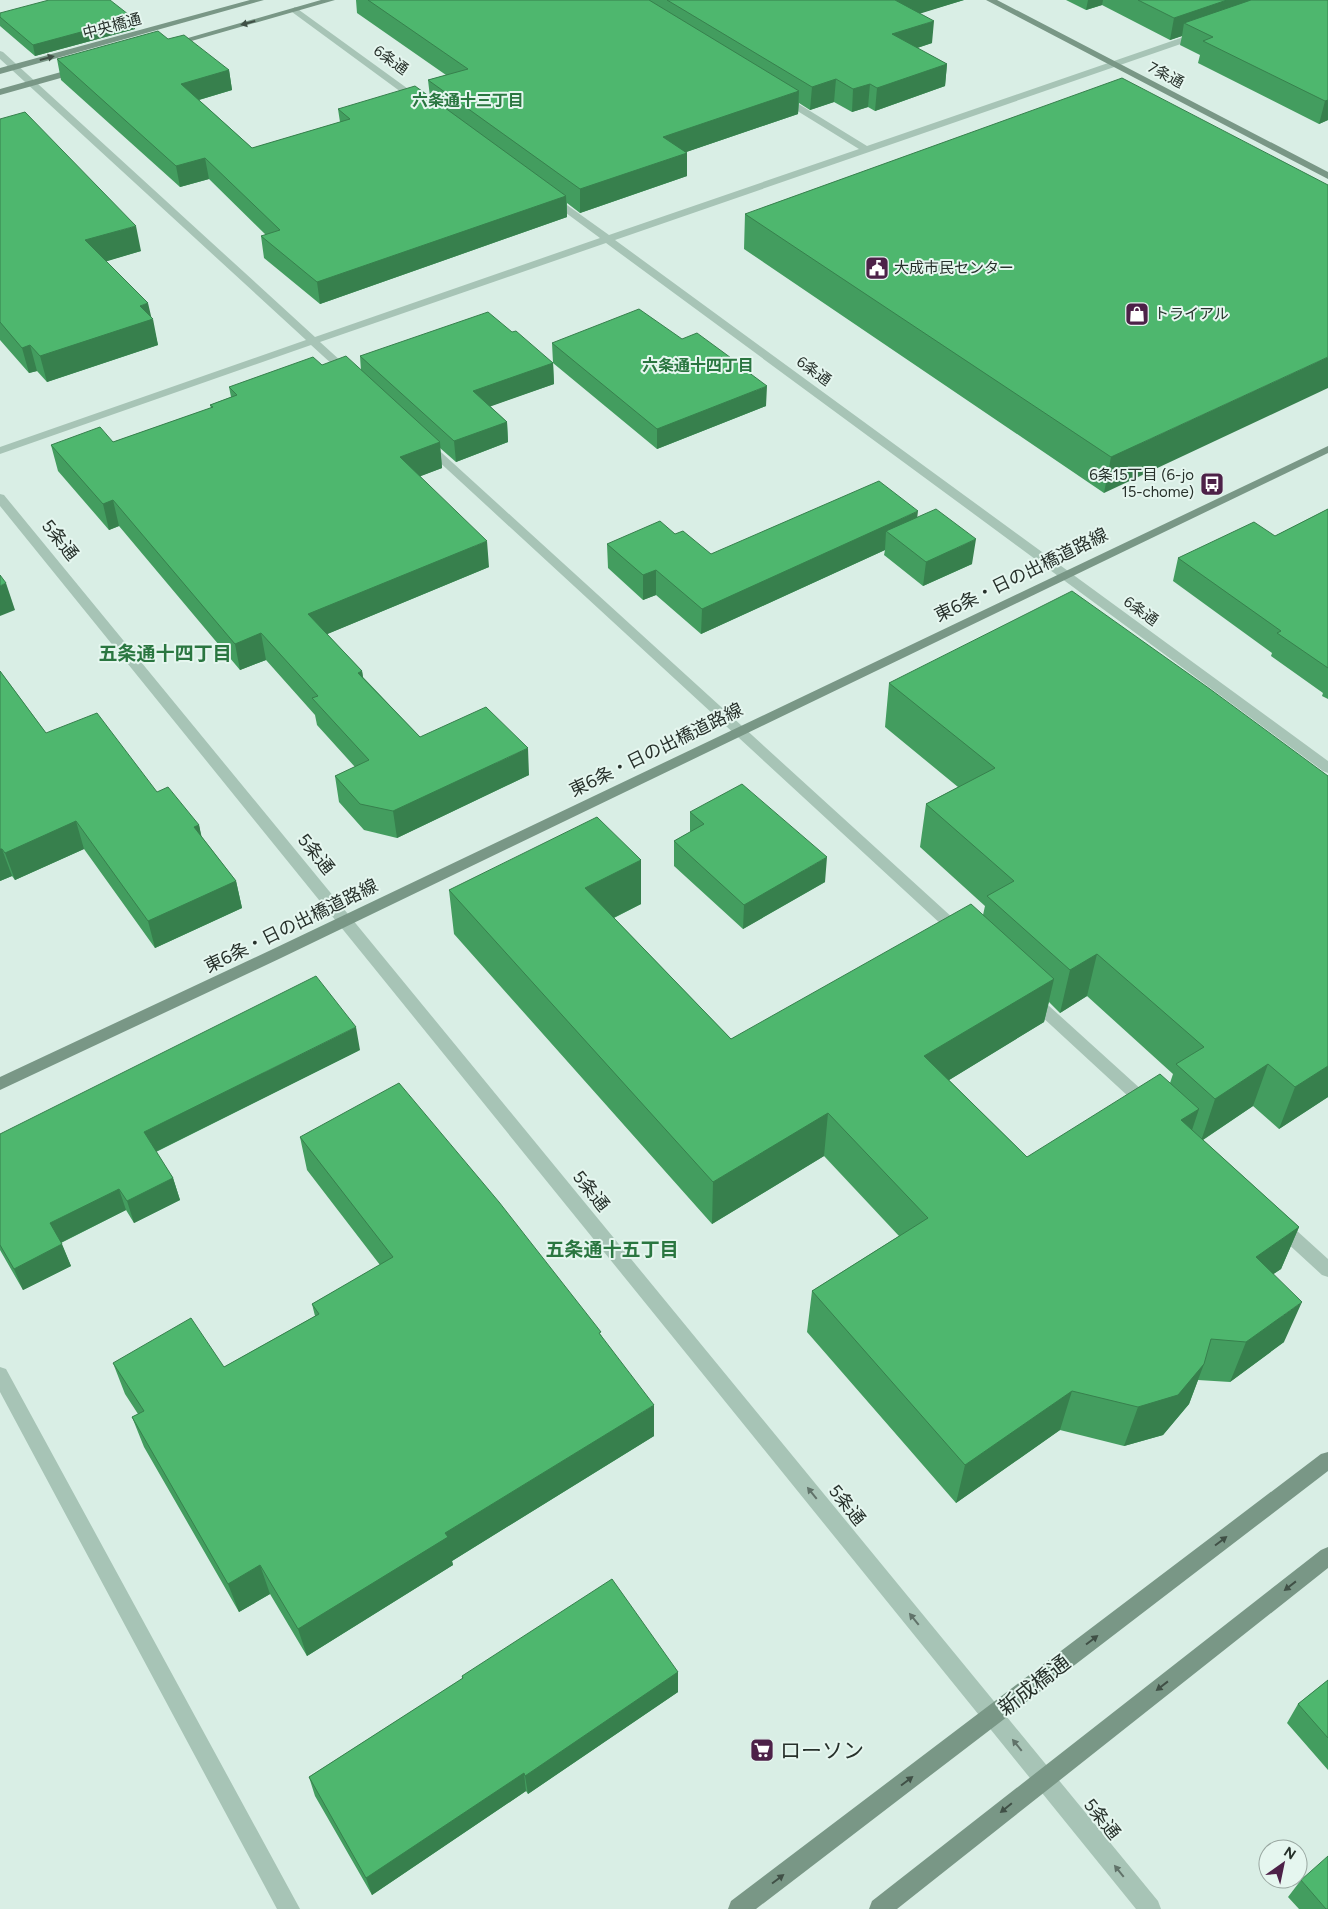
<svg xmlns="http://www.w3.org/2000/svg" width="1328" height="1909" font-family="Figtree,'Noto Sans JP',sans-serif">
  <style>
    .lines { fill: none; stroke-linecap: round; stroke-linejoin: round }
    .street { fill: #a7c4b6; fill-rule: evenodd }
    .secondary { fill: #799786; fill-rule: evenodd }
    .wall { fill: #439d5f; fill-rule: evenodd }
    .shaded-wall { fill: #37804d }
    .building { fill: #4eb76e; stroke: #37804d }
    .oneway { fill: #405046 }
    .oneway2 { fill: #61736a }
    .labels { text-anchor: middle; dominant-baseline: central; stroke-width: 4; stroke-linejoin: round; paint-order: stroke }
    .far-street-label { font-size: 15px; fill: #27312b; stroke: #e5f6ef }
    .far-poi-label { font-size: 15px; fill: #27312b; stroke: #e5f6ef; text-anchor: start }
    .far-neighbourhood-label { font-size: 16px; font-weight: bold; fill: #2a7640; stroke: #e5f6ef }
    .street-label { font-size: 18px; fill: #27312b; stroke: #e5f6ef }
    .neighbourhood-label { font-size: 19px; font-weight: bold; fill: #2a7640; stroke: #e5f6ef }
    .near-street-label { font-size: 21px; fill: #27312b; stroke: #e5f6ef }
    .near-poi-label { font-size: 21px; fill: #27312b; stroke: #e5f6ef; text-anchor: start }
  </style>
  <rect width="100%" height="100%" fill="#d9eee5"/>
  <g class="lines">
    <path class="street" d="M295 7 422 99V103H416L292 12 291 10Z
      M1198 32 1201 33V37L615 240 1328 761V773L1323 771 606 243 320 342 353 372 355 374 353 376H345L311 345 0 454V447L306 340 0 59V51L3 52 315 337 600 238 547 199V195H553L609 235 859 149 778 99V95H784L867 146Z
      M427 442 431 443 965 929 967 933 965 937 960 938 955 937 423 447 421 445Z
      M0 494 4 495 1158 1901 1161 1909H1136L0 506Z
      M1032 993 1037 995 1154 1101 1156 1105 1154 1109 1148 1111 1142 1109 1027 1003 1024 999 1027 995Z
      M1279 1218 1285 1220 1328 1259V1277L1322 1275 1273 1230 1271 1225 1273 1220Z
      M0 1367 6 1369 300 1909H277L0 1392Z"/>
    <path class="secondary" d="M250 0H264L0 74V68Z
      M321 0H335L174 46 171 47 167 44Z
      M986 0H997L1328 172V179Z
      M79 67 84 70 82 72 0 95V89Z
      M1328 446V453L281 958 0 1090V1077L271 950Z
      M1328 1452V1471L756 1909H728L731 1901 1321 1454Z
      M1328 1547V1568L897 1909H869L872 1901 1321 1550Z"/>
  </g>
  <path class="wall" d="M356 0H964L920 13 932 43 917 48 947 64 945 86 875 111 868 107 852 112 834 102 810 110 799 103 798 114 686 152 687 153V176L580 213 567 203V217L320 304 264 258 261 236 266 235 209 179 180 187 61 80 57 59 168 39 229 70 232 90 199 100 252 148 340 122 338 109 430 97 428 80 446 75 357 13Z
    M1066 0H1328V120L1319 124 1198 63 1200 55 1180 45 1182 36 1170 40 1102 5 1086 10Z
    M0 13 133 18 135 29 35 56 0 26Z
    M0 119 141 251 106 261 151 317 158 345 47 382 37 371 29 373 0 340Z
    M1328 185 1104 493 744 249 745 214Z
    M512 332 553 363 554 384 490 406 507 422 508 442 456 462 440 448 442 468 420 476 489 567 327 634 362 671 363 677 420 737 529 775 397 838 364 830 339 802 335 776 355 767 317 725 315 715 266 660 240 670 119 526 109 530 58 471 51 445 113 442 211 408 210 405 231 397 229 387 322 365 361 371 360 356Z
    M682 339 742 366V368L766 406 657 449 553 363 552 343Z
    M1328 509V699L1322 696 1323 693 1271 656 1272 653 1173 581 1178 558 1275 536Z
    M917 517 972 564 923 586 884 555 885 550 701 634 656 595 643 600 608 568 607 544 675 534 711 554Z
    M0 671 46 733 157 792 199 825 201 836 236 881 242 908 155 948 84 849 15 880 12 876 0 881Z
    M889 683 1328 776V1097L1279 1129 1253 1106 1203 1140 1299 1227 1281 1269 1273 1274 1284 1342 1230 1382 1198 1380 1189 1404 1163 1435 1124 1446 1060 1430 956 1503 807 1332 812 1291 899 1236 824 1156 712 1224 454 934 449 890 641 860V904L614 918 731 1039 983 915 985 906 920 847 926 804 958 787 885 727ZM1087 996 1173 1074 1170 1083 1027 1157 949 1080 1044 1022 1049 1002 1060 1013Z
    M690 812 825 882 743 929 674 866V841L690 832Z
    M360 1050 156 1152 173 1178 180 1200 134 1223 126 1210 61 1243 71 1266 23 1290 0 1250V1134Z
    M300 1137 601 1335 654 1436 452 1561 453 1565 307 1656 270 1594 239 1612 144 1447 132 1417 138 1414 125 1394 113 1363 224 1367 315 1316 312 1304 380 1265 307 1170Z
    M678 1672V1692L528 1794 526 1791 372 1895 315 1796 309 1777 462 1679V1676Z
    M1328 1680V1770L1287 1723 1298 1704Z
    M1301 1880 1328 1909H1299L1288 1897Z"/>
  <path class="shaded-wall" d="M894 0H964L893 22Z
    M1088 0H1103L1102 5 1086 10Z
    M1227 0H1285L1184 23 1182 36 1170 40 1174 18Z
    M133 18 135 29 35 56 33 45Z
    M934 21 932 43 890 57 892 34Z
    M947 64 945 86 875 111 877 88Z
    M229 70 232 90 185 104 181 84Z
    M836 79 834 102 810 110 812 87Z
    M870 84 868 107 852 112 853 89Z
    M799 91 798 114 663 160V137Z
    M1328 100V120L1319 124 1325 101Z
    M687 153V176L580 213V189Z
    M205 158 209 179 180 187 176 166Z
    M566 196 567 217 320 304 317 282Z
    M136 226 141 251 91 266 85 240Z
    M148 303 152 320 153 319 158 345 47 382 40 356 140 306Z
    M30 345 37 371 29 373 22 348Z
    M1328 357V388L1104 493 1111 457Z
    M553 363 554 384 475 412 473 391Z
    M767 386 766 406 657 449V429Z
    M507 422 508 442 456 462 454 441Z
    M440 442 442 468 403 483 400 457Z
    M113 500 119 526 109 530 103 504Z
    M918 511 915 536 886 531 885 550 701 634 702 609Z
    M976 539 972 564 923 586 926 562Z
    M487 541 489 567 313 640 308 614Z
    M656 570V595L643 600V575Z
    M6 583 15 610 0 616V586Z
    M261 633 266 660 240 670 235 644Z
    M362 671 366 697 358 673Z
    M528 748 529 775 397 838 393 811Z
    M76 821 84 849 15 880 5 853Z
    M199 825 205 852 194 827Z
    M0 849H2L12 876 0 881Z
    M827 857 825 882 743 929 744 905Z
    M641 860V904L587 931 585 888Z
    M236 881 242 908 155 948 148 921Z
    M1097 954 1087 996 1060 1013 1070 970Z
    M1054 979 1044 1022 918 1099 924 1056Z
    M356 1027 360 1050 151 1154 144 1132Z
    M1268 1064 1253 1106 1201 1141 1215 1099Z
    M1328 1066V1097L1279 1129 1295 1087Z
    M1199 1109 1185 1151 1181 1120Z
    M828 1113 824 1156 712 1224 713 1182Z
    M173 1178 180 1200 134 1223 127 1201Z
    M119 1189 126 1210 58 1244 50 1223Z
    M1299 1227 1281 1269 1239 1298 1256 1257Z
    M62 1244 71 1266 23 1290 14 1269Z
    M1302 1302 1284 1342 1230 1382 1246 1342Z
    M1204 1364 1189 1404 1163 1435 1124 1446 1138 1407Z
    M1072 1391 1060 1430 956 1503 965 1465Z
    M654 1405V1436L452 1561 453 1565 307 1656 298 1629 445 1533Z
    M260 1565 270 1594 239 1612 228 1584Z
    M678 1672V1692L528 1794 525 1776Z
    M524 1773 526 1791 372 1895 366 1878Z"/>
  <path class="building" d="M49 0H110L133 18 33 45 0 17V13Z
    M368 0H649L799 91 663 137 687 153 580 189 428 80 468 69Z
    M667 0H895L934 21 892 34 947 64 877 88 870 84 853 89 836 79 812 87Z
    M1138 0H1227L1174 18Z
    M1251 0H1328V100L1325 101 1203 41 1213 37 1184 23Z
    M158 31 168 39 184 35 229 70 181 84 252 148 350 119 338 109 415 86 566 196 317 282 261 236 280 230 205 158 176 166 57 59Z
    M1122 78 1328 185V357L1111 457 745 214Z
    M25 112 136 226 85 240 148 303 140 306 153 319 40 356 30 345 22 348 0 322V119Z
    M639 309 682 339 697 333 742 366H740L767 386 657 429 552 343Z
    M488 312 512 332 516 331 553 363 473 391 507 422 454 441 360 356Z
    M346 356 440 442 400 457 487 541 308 614 362 671 358 673 420 737 486 707 528 748 393 811 360 804 335 776 369 760 312 698 318 696 261 633 235 644 113 500 103 504 51 445 100 427 113 442 213 407 210 405 237 395 229 387 313 357 322 365Z
    M879 481 918 511 702 609 656 570 643 575 607 544 660 521 675 534 683 531 711 554Z
    M936 509 976 539 926 562 886 531Z
    M1328 509V668L1277 633 1281 631 1178 558 1254 522 1275 536Z
    M0 575 6 583 0 586Z
    M1072 591 1210 689 1328 776V1066L1295 1087 1268 1064 1215 1099 1176 1064 1204 1047 1097 954 1070 970 987 896 1014 881 926 804 995 768 889 683Z
    M0 671 46 733 97 713 157 792 168 787 199 825 194 827 236 881 148 921 76 821 5 853 2 849H0Z
    M742 784 827 857 744 905 674 841 704 824 690 812Z
    M597 817 641 860 585 888 731 1039 971 904 1054 979 924 1056 1027 1157 1160 1074 1199 1109 1181 1120 1299 1227 1256 1257 1302 1302 1246 1342 1211 1339 1204 1364 1178 1395 1138 1407 1072 1391 965 1465 812 1291 928 1218 828 1113 713 1182 449 890Z
    M316 976 356 1027 144 1132 173 1178 127 1201 119 1189 50 1223 62 1244 14 1269 0 1245V1134Z
    M399 1083 499 1202 601 1332 599 1333 654 1405 445 1533 448 1537 298 1629 260 1565 228 1584 132 1417 144 1411 113 1363 191 1318 224 1367 319 1314 312 1304 393 1257 300 1137Z
    M612 1579 678 1672 525 1776 524 1773 366 1878 309 1777 463 1678 462 1676Z
    M1328 1680V1738L1298 1704Z
    M1328 1856V1909H1326L1301 1880Z"/>
  <defs><path id="oneway-solid" d="M-6-.8H1V-3.2L6.5 0L1 3.2V.8H-6Z" transform="scale(1.25)"/></defs>
  <g class="oneway">
    <use href="#oneway-solid" transform="translate(248 23) rotate(165)"/>
    <use href="#oneway-solid" transform="translate(47 58) rotate(-15)"/>
    <use href="#oneway-solid" transform="translate(1221 1541) rotate(-37)"/>
    <use href="#oneway-solid" transform="translate(1290 1586) rotate(142)"/>
    <use href="#oneway-solid" transform="translate(1092 1640) rotate(-37)"/>
    <use href="#oneway-solid" transform="translate(1162 1686) rotate(142)"/>
    <use href="#oneway-solid" transform="translate(907 1781) rotate(-37)"/>
    <use href="#oneway-solid" transform="translate(1006 1808) rotate(141)"/>
    <use href="#oneway-solid" transform="translate(778 1879) rotate(-37)"/>
  </g>
  <g class="oneway2">
    <use href="#oneway-solid" transform="translate(812 1493) rotate(-129)"/>
    <use href="#oneway-solid" transform="translate(914 1619) rotate(-129)"/>
    <use href="#oneway-solid" transform="translate(1017 1745) rotate(-129)"/>
    <use href="#oneway-solid" transform="translate(1119 1871) rotate(-129)"/>
  </g>
  <defs>
    <g id="civic-square" transform="scale(1.25)"><rect x="-9" y="-9" width="18" height="18" rx="4" fill="#4d2148" stroke="#e5f6ef"/><path d="M-.6-6.5H3V-4.5H.6V-3L4-1V1h2V6H-6V1h2V-1L-.6-3ZM-1.2 2.5V6h2.4V2.5Z" fill="#fff"/></g>
    <g id="shop-square" transform="scale(1.25)"><rect x="-9" y="-9" width="18" height="18" rx="4" fill="#4d2148" stroke="#e5f6ef"/><path d="M-5-2.5h2.3a2.7 3.5 0 0 1 5.4 0H5L5.5 6h-11ZM-1.5-2.5h3a1.5 2.3 0 0 0-3 0Z" fill="#fff"/></g>
    <g id="bus-square" transform="scale(1.25)"><rect x="-9" y="-9" width="18" height="18" rx="4" fill="#4d2148" stroke="#e5f6ef"/><path d="M-5-6H5V4H4V6H2V4H-2V6H-4V4H-5ZM-3.5-4V0h7V-4ZM-3.5 1.2v1.5H-2V1.2ZM2 1.2v1.5H3.5V1.2Z" fill="#fff"/></g>
    <g id="supermarket-square" transform="scale(1.25)"><rect x="-9" y="-9" width="18" height="18" rx="4" fill="#4d2148" stroke="#e5f6ef"/><path d="M-6-5.5h2.5l.6 2H6L4.5 2H-2.5L-4.4-4H-6ZM-1.5 3.2a1.3 1.3 0 1 0 .1 0ZM3 3.2a1.3 1.3 0 1 0 .1 0Z" fill="#fff"/></g>
  </defs>
  <g fill-rule="evenodd">
    <use href="#civic-square" x="877" y="268"/>
    <use href="#shop-square" x="1137" y="314"/>
    <use href="#bus-square" x="1212" y="484"/>
    <use href="#supermarket-square" x="762" y="1750"/>
  </g>
  <g class="labels">
    <g class="far-street-label">
      <text transform="translate(112 26) rotate(-15)">中央橋通</text>
      <text transform="translate(391 60) rotate(36)">6条通</text>
      <text transform="translate(1166 75) rotate(28)">7条通</text>
      <text transform="translate(814 371) rotate(36)">6条通</text>
      <text transform="translate(1141 611) rotate(36)">6条通</text>
    </g>
    <g class="far-poi-label">
      <text x="894" y="268">大成市民センター</text>
      <text x="1154" y="314">トライアル</text>
      <text x="1194" y="475" text-anchor="end">6条15丁目 (6-jo<tspan x="1194" dy="17">15-chome)</tspan></text>
    </g>
    <g class="far-neighbourhood-label">
      <text x="468" y="100">六条通十三丁目</text>
      <text x="698" y="365">六条通十四丁目</text>
    </g>
    <g class="street-label">
      <text transform="translate(60 540) rotate(51)">5条通</text>
      <text transform="translate(1021 575) rotate(-26)">東6条・日の出橋道路線</text>
      <text transform="translate(656 750) rotate(-26)">東6条・日の出橋道路線</text>
      <text transform="translate(316 854) rotate(51)">5条通</text>
      <text transform="translate(291 926) rotate(-26)">東6条・日の出橋道路線</text>
      <text transform="translate(591 1191) rotate(51)">5条通</text>
      <text transform="translate(847 1505) rotate(51)">5条通</text>
      <text transform="translate(1102 1819) rotate(51)">5条通</text>
    </g>
    <g class="neighbourhood-label">
      <text x="165" y="653">五条通十四丁目</text>
      <text x="612" y="1249">五条通十五丁目</text>
    </g>
    <g class="near-street-label">
      <text transform="translate(1034 1685) rotate(-38)">新成橋通</text>
    </g>
    <g class="near-poi-label">
      <text x="780" y="1750">ローソン</text>
    </g>
  </g>
  <g transform="translate(1283 1864) rotate(33)"><circle r="24" fill="#e5f6ef" stroke="#99a7a1"/>
  <path d="M0-4L9 19L0 12L-9 19Z" fill="#4d2148"/>
  <text y="-8" font-size="14" font-weight="bold" text-anchor="middle" fill="#27312b">N</text>
  </g>
</svg>
